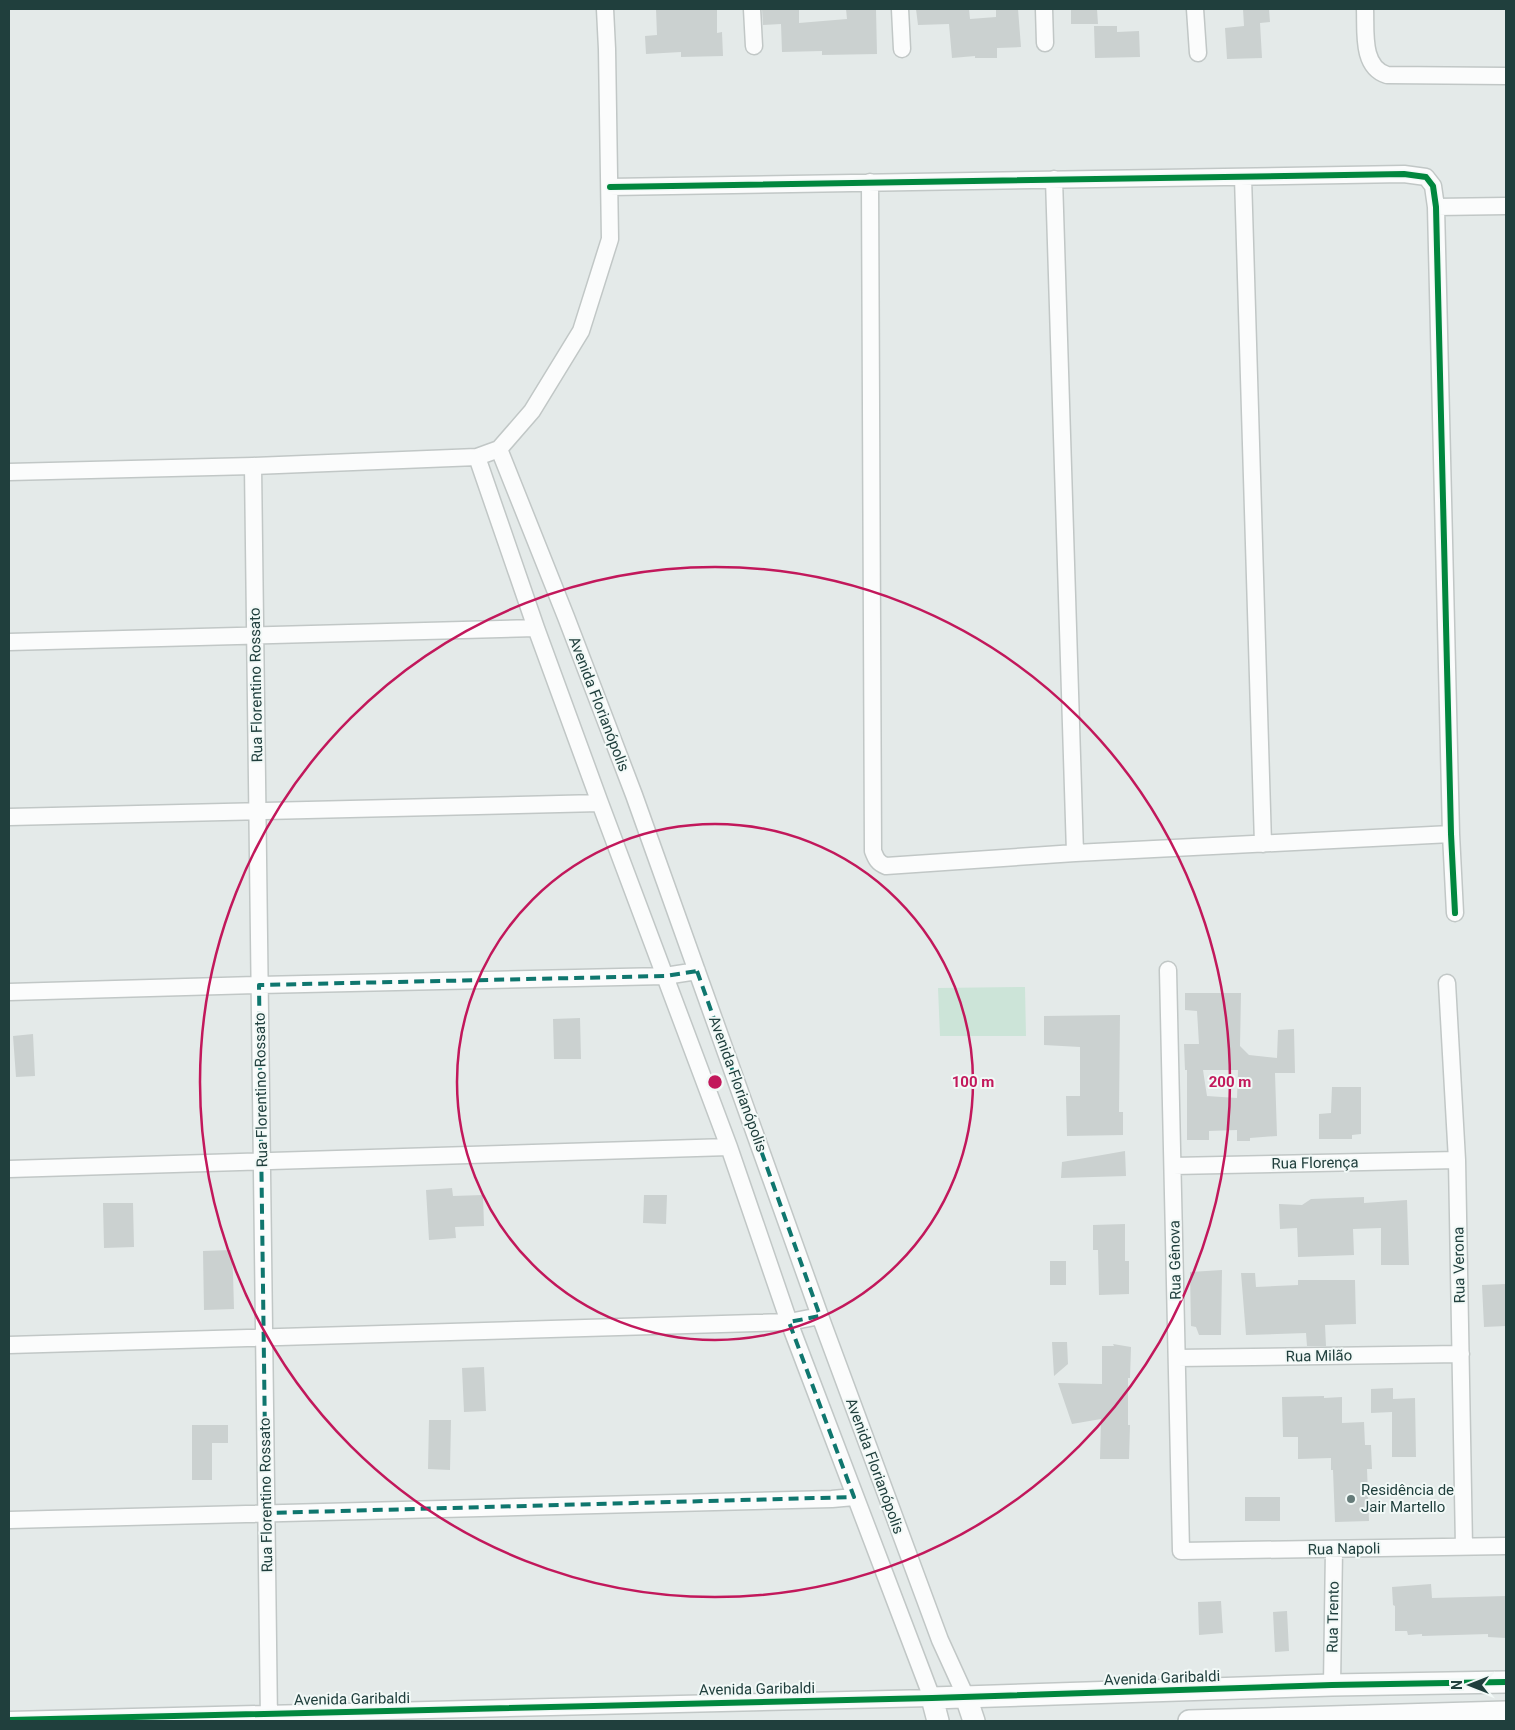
<svg xmlns="http://www.w3.org/2000/svg" width="1515" height="1730" font-family="Roboto,sans-serif">
  <style>
    .green { fill: #cce4d8 }
    .building { fill: #cbd1d0; fill-rule: evenodd }
    .lines { fill: none; stroke-linecap: round; stroke-linejoin: round }
    .minor-casing { stroke: #c1c7c6; stroke-width: 19 }
    .tertiary-casing { stroke: #c1c7c6; stroke-width: 24 }
    .minor { stroke: #fbfcfc; stroke-width: 16 }
    .tertiary { stroke: #fbfcfc; stroke-width: 21 }
    .cycleway-casing { stroke: #f2f9f7; stroke-width: 9 }
    .cycleway { stroke: #00873e; stroke-width: 6 }
    .marked { fill: none; stroke: #0f766e; stroke-width: 4; stroke-dasharray: 10 6; stroke-linejoin: round }
    .ring { fill: none; stroke: #c2185b; stroke-width: 2.5 }
    .poi-dot { fill: #657b79; stroke: #f2f9f7; stroke-width: 2 }
    .labels { text-anchor: middle; dominant-baseline: central; stroke-width: 4; stroke-linejoin: round; paint-order: stroke }
    .street-label { font-size: 15px; fill: #203f3d; stroke: #f2f9f7 }
    .poi-label { font-size: 15px; fill: #203f3d; stroke: #f2f9f7; text-anchor: start }
    .centre { fill: #c2185b; stroke: #f2f9f7; stroke-width: 2.5 }
    .ring-label { font-size: 15px; text-anchor: middle; font-weight: bold; fill: #c2185b; stroke: #f2f9f7; stroke-width: 4; stroke-linejoin: round; paint-order: stroke }
  </style>
  <rect width="100%" height="100%" fill="#e4eae9"/>
  <path class="green" d="M1025 987 1026 1036H940L938 988Z"/>
  <path class="building" d="M656 9H717V33L722 32 723 56 681 57V52L646 54 645 36 657 35Z
    M762 9H799V23L847 19 846 9H876L877 54 822 55V51L782 52 781 24 763 25Z
    M916 9H969L970 19 996 17V9H1018L1021 47 997 48V58H975V56L952 58 949 24 918 25Z
    M1071 9H1097L1098 24H1071Z
    M1243 9H1269L1270 22 1260 23 1262 58 1227 59 1225 28 1244 26Z
    M1094 26H1117V32L1139 31 1140 57 1095 58Z
    M1185 993H1241L1240 1046 1249 1055 1277 1058 1278 1030 1294 1029 1295 1073H1275L1277 1136 1250 1138V1141H1237V1130L1209 1131V1140H1187V1070H1185L1184 1044H1199L1197 1011 1185 1010ZM1203 1070H1238L1237 1098 1207 1096Z
    M1120 1015 1119 1112H1123V1135L1067 1136 1066 1096H1080V1047L1044 1045V1016Z
    M580 1018 581 1059H554L553 1019Z
    M33 1034 35 1076 16 1077 13 1036Z
    M1332 1087H1361V1134L1352 1135V1139H1319V1114L1331 1113Z
    M1125 1151 1126 1176 1061 1178 1062 1162Z
    M452 1188 453 1196 483 1195 484 1226 455 1227 456 1238 429 1240 426 1190Z
    M644 1195H667L666 1224 643 1223Z
    M1364 1197V1203L1407 1200 1409 1265H1381V1228L1353 1229 1354 1255 1298 1257 1297 1228 1280 1229 1279 1204 1302 1205 1311 1199Z
    M103 1203H133L134 1247 104 1248Z
    M1125 1224V1261H1129V1294L1099 1295 1098 1250H1093V1225Z
    M231 1250 233 1273 234 1309 204 1310 203 1251Z
    M1050 1261H1066V1285H1050Z
    M1222 1270 1221 1335H1199L1196 1327 1191 1326 1190 1272Z
    M1241 1273H1255L1256 1287 1298 1285V1280H1355L1356 1324 1325 1325 1326 1346H1307L1306 1333 1246 1335Z
    M1506 1284V1326L1484 1327 1482 1285Z
    M1052 1342H1067L1068 1364 1054 1376Z
    M1113 1344 1131 1347 1130 1378H1128V1425H1130L1129 1459H1100L1101 1419 1072 1424 1058 1383 1102 1384V1346H1114Z
    M484 1367 486 1411 464 1412 462 1368Z
    M1393 1388V1399L1415 1398 1416 1457H1392V1412L1371 1413V1389Z
    M1324 1396V1398L1342 1397V1423L1364 1422 1365 1445H1371L1372 1469H1367L1369 1521 1335 1522 1333 1470H1331V1458L1298 1459V1437H1283L1282 1397Z
    M429 1420H451L450 1470 428 1469Z
    M192 1425H228V1443H212V1480H192Z
    M1245 1497H1280V1521H1245Z
    M1431 1584 1432 1598 1506 1596V1638L1488 1637V1634L1422 1636V1634L1408 1635 1407 1631H1395V1606L1393 1605 1392 1587Z
    M1221 1601 1223 1633 1199 1635 1198 1602Z
    M1287 1611 1289 1651 1275 1652 1273 1612Z"/>
  <g class="lines">
    <g class="minor-casing">
      <path id="minor" d="M752 9 754 46
        M900 9 902 49
        M1044 9 1045 43
        M1195 9 1198 53
        M1365 9C1366 31 1361 67 1387 75L1506 76
        M1243 177 1263 844
        M1054 179 1075 853
        M870 182 873 851C876 859 878 863 886 866L1075 853 1451 834
        M610 187 1404 174 1426 177 1433 186 1436 207 1451 834 1455 913
        M1436 207 1506 206
        M499 449 566 617 634 795 820 1316 940 1640 966 1697
        M253 466 269 1721
        M9 472 253 466 477 457 499 449 532 411 581 331 610 239 607 49 605 9
        M9 642 536 628
        M9 817 600 803
        M1168 970 1181 1551 1506 1546
        M1447 983 1457 1160 1464 1547
        M9 992 259 985 665 976 697 971
        M1173 1166 1457 1160
        M9 1169 729 1147
        M9 1345 789 1322 820 1316
        M1177 1358 1461 1354
        M9 1520 832 1499 854 1497
        M1332 1685 1334 1549
        M9 1720 932 1698 789 1322 729 1147 600 803 536 628 477 457"/>
    </g>
    <g class="tertiary-casing">
      <path id="tertiary" d="M966 1697 974 1721
        M938 1721 932 1698 1332 1685 1506 1682
        M1189 1721 1506 1712"/>
    </g>
    <use href="#minor" class="minor"/>
    <use href="#tertiary" class="tertiary"/>
    <g class="cycleway-casing">
      <path id="cycleway" d="M610 187 1404 174 1426 177 1433 186 1436 207 1451 834 1455 913
        M9 1720 932 1698 1332 1685 1506 1682"/>
    </g>
    <use href="#cycleway" class="cycleway"/>
  </g>
  <path class="marked" d="M697 971 820 1316 789 1322 854 1497 266 1513 259 985 665 976Z"/>
  <g class="ring">
    <circle cx="715" cy="1082" r="258"/>
    <circle cx="715" cy="1082" r="515"/>
  </g>
  <circle class="poi-dot" cx="1351" cy="1499" r="5"/>
  <g class="labels">
    <g class="street-label">
      <text transform="translate(256 685) rotate(-91)">Rua Florentino Rossato</text>
      <text transform="translate(599 704) rotate(69)">Avenida Florianópolis</text>
      <text transform="translate(738 1084) rotate(70)">Avenida Florianópolis</text>
      <text transform="translate(261 1090) rotate(-91)">Rua Florentino Rossato</text>
      <text transform="translate(1315 1163) rotate(-1)">Rua Florença</text>
      <text transform="translate(1175 1260) rotate(-91)">Rua Gênova</text>
      <text transform="translate(1459 1265) rotate(-91)">Rua Verona</text>
      <text transform="translate(1319 1356) rotate(-1)">Rua Milão</text>
      <text transform="translate(875 1466) rotate(70)">Avenida Florianópolis</text>
      <text transform="translate(266 1495) rotate(-91)">Rua Florentino Rossato</text>
      <text transform="translate(1344 1549) rotate(-1)">Rua Napoli</text>
      <text transform="translate(1333 1617) rotate(-89)">Rua Trento</text>
      <text transform="translate(1162 1678) rotate(-2)">Avenida Garibaldi</text>
      <text transform="translate(757 1689) rotate(-1)">Avenida Garibaldi</text>
      <text transform="translate(352 1699) rotate(-1)">Avenida Garibaldi</text>
    </g>
    <g class="poi-label">
      <text x="1361" y="1490">Residência de<tspan x="1361" dy="17">Jair Martello</tspan></text>
    </g>
  </g>
  <circle cx="715" cy="1082" r="8" class="centre"/>
  <g class="ring-label">
    <text x="973" y="1087">100 m</text>
    <text x="1230" y="1087">200 m</text>
  </g>
  <rect width="1515" height="1730" fill="none" stroke="#203f3d" stroke-width="20"/>
  <g transform="translate(1470 1685) rotate(270)" stroke="#f2f9f7" stroke-width="4" paint-order="stroke">
  <path d="M0-4L9 19L0 12L-9 19Z" fill="#203f3d"/>
  <text y="-8" font-size="14" font-weight="bold" text-anchor="middle" fill="#203f3d">N</text>
  </g>
</svg>
